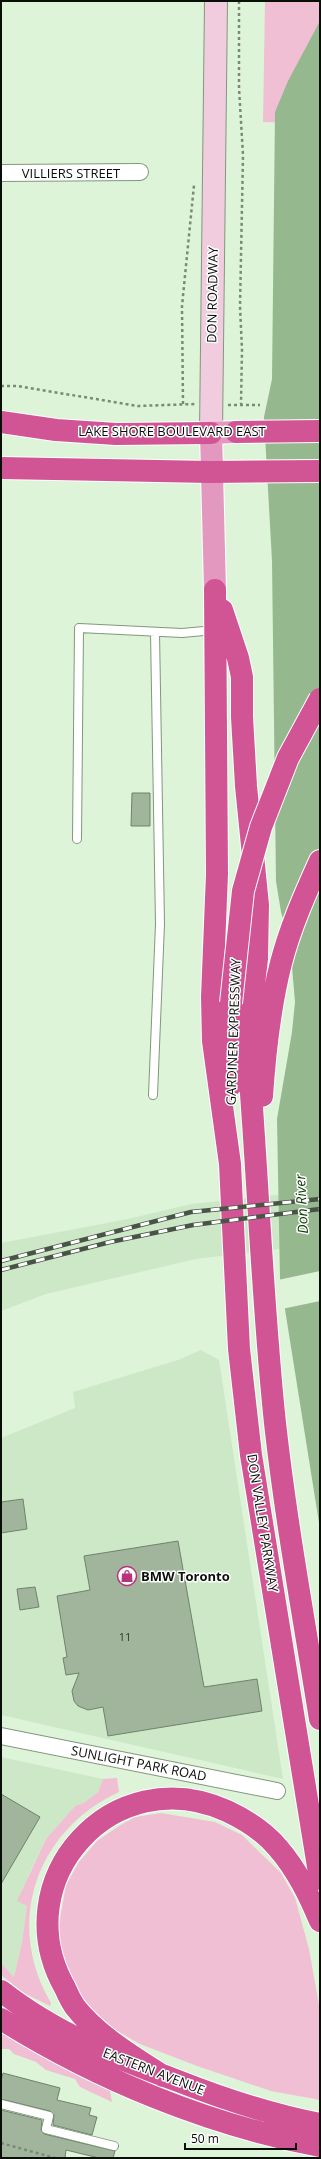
<svg xmlns="http://www.w3.org/2000/svg" width="321" height="2159" font-family="'Open Sans',sans-serif">
  <style>
    .built { fill: #cce8c7 }
    .green { fill: #f0bfd4 }
    .water { fill: #95b88f }
    .pier { fill: #ddf4d8 }
    .building { fill: #a0b59c; stroke: #6e836b }
    .lines { fill: none; stroke-linecap: round; stroke-linejoin: round }
    .lane-casing { stroke: #82977e; stroke-width: 10 }
    .street-casing { stroke: #82977e; stroke-width: 18 }
    .secondary-casing { stroke: #82977e; stroke-width: 24 }
    .primary-casing { stroke: #fff; stroke-width: 24 }
    .highway-casing { stroke: #fff; stroke-width: 24 }
    .path { stroke: #7a8a77; stroke-width: 2.5; stroke-dasharray: 3 3; stroke-linecap: butt }
    .lane { stroke: #fff; stroke-width: 8 }
    .street { stroke: #fff; stroke-width: 16 }
    .secondary { stroke: #f1ccdf; stroke-width: 22 }
    .primary { stroke: #e399bf; stroke-width: 22 }
    .highway { stroke: #d15595; stroke-width: 22 }
    .rail-casing { stroke: #485446; stroke-width: 4.5 }
    .rail { stroke: #fff; stroke-width: 3; stroke-dasharray: 9; stroke-linecap: butt }
    .highway-bridge-casing { stroke: #fff; stroke-width: 24; stroke-linecap: butt }
    .highway-bridge { stroke: #d15595; stroke-width: 22 }
    .labels { text-anchor: middle; dominant-baseline: central; stroke-width: 3; stroke-linejoin: round; paint-order: stroke }
    .number-label { font-size: 11px; fill: #2e382c }
    .street-label { font-size: 13px; fill: #080f07; stroke: #fff }
    .poi-label { font-size: 13px; font-weight: bold; fill: #080f07; stroke: #fff; text-anchor: start }
    .water-label { font-size: 14px; font-style: italic; fill: #0b3c01; stroke: #fff }
  </style>
  <rect width="100%" height="100%" fill="#ddf4d8"/>
  <path class="built" d="M320 1190V1244L196 1259 46 1294 1 1311V1243L128 1219 191 1204Z
    M201 1350 219 1360 283 1779 1 1715V1438L75 1408 73 1392 178 1360Z
    M1 1757 103 1779 98 1792 85 1802 75 1806 46 1839 31 1870 18 1901 27 1906 22 1942 14 1977 1 1963Z"/>
  <path class="green" d="M265 1H320V124L263 122Z
    M117 1778 119 1792C36 1830 4 1924 51 2003L50 2006 24 1993 1 1975V1963L14 1977 22 1942 27 1906 17 1901 46 1839 75 1806 85 1802 98 1792 103 1779Z
    M161 1813 215 1822 242 1835 281 1873 295 1898 309 1949 320 2011V2100L271 2091 197 2066 140 2044 109 2026 80 1998 64 1966 57 1935 66 1885 79 1862 97 1841 119 1826 135 1817Z
    M1 2033 110 2091 112 2102 80 2087 75 2079 46 2070 36 2062 14 2054 9 2049H1Z"/>
  <path class="water" d="M320 21V1529L280 1278 277 1119 292 1032 295 1002 290 943 281 912 276 881 272 561 264 417 272 379 275 112 288 81Z"/>
  <path class="pier" d="M320 1271V1301L282 1309 278 1280Z"/>
  <path class="building" d="M132 793H150V826H131Z
    M23 1499 27 1529 1 1533V1502Z
    M178 1541 204 1687 257 1679 262 1711 108 1736 103 1707 88 1710 78 1706 74 1701 72 1691 79 1673 66 1675 63 1658 67 1657 57 1596 90 1590 84 1556Z
    M35 1587 39 1607 20 1610 17 1589Z
    M1 1794 40 1817 1 1884Z
    M3 2073 60 2088 57 2100 91 2108 89 2115 97 2117 92 2135 53 2125 54 2115 50 2111 1 2099V2081Z
    M1 2110 42 2120 41 2130 44 2134 115 2151 113 2158H99L66 2150 65 2158H1Z"/>
  <g class="lines">
    <g class="lane-casing">
      <path id="lane" d="M77 839 79 628 182 633 215 630
        M153 1095 160 924 155 632
        M1 2104 49 2116 46 2129 114 2146"/>
    </g>
    <g class="street-casing">
      <path id="street" d="M1 173 140 172
        M1 1736 277 1791"/>
    </g>
    <g class="secondary-casing">
      <path id="secondary" d="M211 433 216 1"/>
    </g>
    <g class="primary-casing">
      <path id="primary" d="M215 590 211 433 236 432"/>
    </g>
    <g class="highway-casing">
      <path id="highway" d="M1 422 56 430 116 434 211 433
        M236 432 320 431
        M1 468 210 472 320 471
        M215 590 217 874 212 997 213 1041 230 1164 239 1349 251 1455 320 1879
        M222 610 238 658 242 677V717L246 786 258 905 257 959 250 1017 248 1054C258 1176 262 1300 275 1423 286 1522 304 1620 320 1719
        M231 1085V1003
        M262 1096C265 1052 270 1006 281 963 290 928 305 894 320 861
        M1 1991C53 2032 116 2058 178 2081 224 2099 271 2115 320 2124
        M1 2019C97 2079 208 2125 320 2146
        M163 2076C132 2056 98 2036 75 2007 71 2001 68 1995 65 1988 4 1880 113 1759 227 1811 246 1820 264 1831 278 1848 297 1870 309 1895 320 1921"/>
    </g>
    <path class="path" d="M239 1V88L243 155 240 306 242 350 241 404
      M1 386H17L138 406 195 404
      M183 404 182 306 194 185
      M228 405H260
      M1 2143 55 2158"/>
    <use href="#lane" class="lane"/>
    <use href="#street" class="street"/>
    <use href="#secondary" class="secondary"/>
    <use href="#primary" class="primary"/>
    <use href="#highway" class="highway"/>
    <g class="rail-casing">
      <path id="rail" d="M1 1261 191 1212 320 1199
        M1 1270 110 1242 193 1225 320 1209"/>
    </g>
    <use href="#rail" class="rail"/>
    <g class="highway-bridge-casing">
      <path id="highway-bridge" d="M231 1003 243 891 261 827 288 758 320 699"/>
    </g>
    <use href="#highway-bridge" class="highway-bridge"/>
  </g>
  <defs>
    <g id="shop-ring" transform="scale(1)"><circle r="9.5" fill="#fff" stroke="#b6337b" stroke-width="1.5"/><path d="M-5-2.5h2.3a2.7 3.5 0 0 1 5.4 0H5L5.5 6h-11ZM-1.5-2.5h3a1.5 2.3 0 0 0-3 0Z" fill="#b6337b"/></g>
  </defs>
  <g fill-rule="evenodd">
    <use href="#shop-ring" x="127" y="1576"/>
  </g>
  <g class="labels">
    <g class="number-label">
      <text x="125" y="1636">11</text>
    </g>
    <g class="street-label">
      <text x="71" y="173">VILLIERS STREET</text>
      <text transform="translate(212 295) rotate(-89)">DON ROADWAY</text>
      <text x="172" y="431">LAKE SHORE BOULEVARD EAST</text>
      <text transform="translate(233 1032) rotate(-88)">GARDINER EXPRESSWAY</text>
      <text transform="translate(263 1523) rotate(81)">DON VALLEY PARKWAY</text>
      <text transform="translate(139 1763) rotate(11)">SUNLIGHT PARK ROAD</text>
      <text transform="translate(154 2071) rotate(21)">EASTERN AVENUE</text>
    </g>
    <g class="poi-label">
      <text x="141" y="1576">BMW Toronto</text>
    </g>
    <g class="water-label">
      <text transform="translate(301 1204) rotate(-93)">Don River</text>
    </g>
  </g>
  <rect width="321" height="2159" fill="none" stroke="#080f07" stroke-width="4"/>
  <path d="M185 2143v6h111v-6" fill="none" stroke="#080f07" stroke-width="2"/>
  <text x="191" y="2143" font-size="12" fill="#080f07" stroke="#ffffff" stroke-width="3" paint-order="stroke">50 m</text>
</svg>
